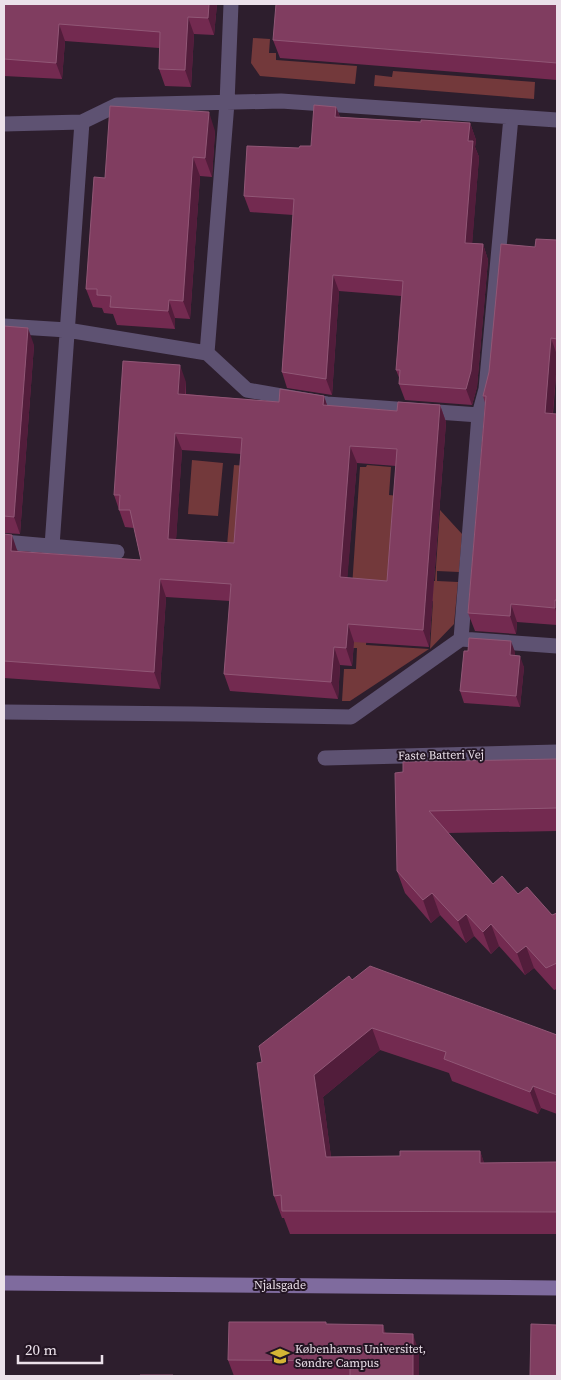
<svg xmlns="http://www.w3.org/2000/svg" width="561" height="1380" font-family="'Source Serif 4',serif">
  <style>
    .green { fill: #73393b }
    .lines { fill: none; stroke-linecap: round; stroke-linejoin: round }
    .lane { stroke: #5e5272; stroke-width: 15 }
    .street { stroke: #5e5272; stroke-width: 15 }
    .secondary { stroke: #7f6b9e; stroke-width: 15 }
    .wall { fill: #732a50; fill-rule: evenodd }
    .shaded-wall { fill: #521d3b }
    .building { fill: #803d60; stroke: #915776; fill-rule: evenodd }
    .labels { text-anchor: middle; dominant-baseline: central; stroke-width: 4; stroke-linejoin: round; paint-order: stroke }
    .street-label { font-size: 12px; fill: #ebe1ea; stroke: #231523 }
    .poi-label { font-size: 12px; fill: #ebe1ea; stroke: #231523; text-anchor: start }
  </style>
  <rect width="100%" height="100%" fill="#2d1e2d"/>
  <path class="green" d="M253 38 270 39 269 53H276V60L357 66 355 84 260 76 251 63Z
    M393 71 535 82 534 99 374 86 375 75 392 77Z
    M192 460 223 463 218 516 188 514Z
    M234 465 247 466 239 565 226 557Z
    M367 465 391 467 389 495 399 496 393 578 435 581 440 510 462 534 459 572 437 571V581L458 582 454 624 430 649 433 601 370 596 366 645 429 649 350 701H342L344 669H356L357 648H348L360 467H366Z"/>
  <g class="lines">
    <path class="lane" d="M4 124 82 122 117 105 281 101 557 120
      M4 326 67 330 207 353 247 390 327 404 479 415
      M207 353 227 103 231 4
      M4 542 117 552
      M52 546 82 122
      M461 639 479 415 486 389 511 117
      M4 712 193 714 351 717 461 639 557 646"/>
    <path class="street" d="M325 758 557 752"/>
    <path class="secondary" d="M4 1283 557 1288"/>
  </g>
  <path class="wall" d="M4 4H217L214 35 194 34 191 87 165 86 159 69V48L65 41 62 79 4 76Z
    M557 4V80L280 58 273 40Z
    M336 107 340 117 421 122 470 123 476 140 475 147 479 157 472 243 483 244 488 260 477 387 472 405 405 400 399 384 400 380 396 370 401 296 339 291 332 395 287 388 282 372 293 215 250 212 244 196 299 148 311 146Z
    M215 131 212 177 200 176 190 319 175 318V329L117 325 113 314 104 313 102 308 93 307 86 289 105 178Z
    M557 240V363L553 414H557V625L517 622 516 634 475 631 468 613 485 403 483 396 535 247Z
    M4 326 34 345 20 534 4 533Z
    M186 382V394L279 402 324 396 327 406 397 411 440 405 446 422 429 647 354 642 352 666 340 665 338 699 230 691 224 674 230 601 166 597 160 689 4 678V534L18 551 141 560 134 528 125 527 114 495ZM182 450 241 454 234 543 176 539ZM357 463 396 466 387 581 347 578Z
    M515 652V656L524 667 520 707 464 703 460 691Z
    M557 759V831L448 833 493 884 518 894 552 915 557 913V989L554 990 534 968 525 975 499 946 491 954 474 936 466 943 440 915 431 923 405 893 397 871 403 772Z
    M352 980 557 1035V1114L541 1108 538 1114 452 1081 449 1073 380 1050 323 1097 331 1157 400 1156 480 1151 484 1163 557 1162V1234H290L284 1218H282L274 1196 262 1062Z
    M326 1322V1324L386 1333 419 1352V1376H234L228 1360Z"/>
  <path class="shaded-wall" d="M209 4H217L214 35 208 18Z
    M188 17 194 34 191 87 185 70Z
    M59 24 65 41 62 79 56 63Z
    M336 107 342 123 335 117Z
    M209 112 215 131 212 177 205 158Z
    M470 123 476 140 475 147 479 157 471 259 465 243 468 141Z
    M193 157 200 176 190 319 183 301Z
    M483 244 488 260 477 387 472 405 466 389Z
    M333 275 339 291 332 395 326 379Z
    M169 300 175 318V329L168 311Z
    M28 328 34 345 20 534 14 517Z
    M551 338 557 355V363L551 431 545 413Z
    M180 365 186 382 184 411 178 394Z
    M324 396 330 414 323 405Z
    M440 405 446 422 429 647 423 630Z
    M175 433 182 450 175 556 168 539Z
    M350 446 357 463 346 595 340 577Z
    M12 535 18 553 11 551Z
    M160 579 166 597 160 689 154 672Z
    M555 600 557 605V615L555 608Z
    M511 604 517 622 516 634 510 616Z
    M348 624 354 642 352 666 346 648Z
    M511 641 515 652 514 666 510 655Z
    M334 647 340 665 338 699 331 682Z
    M520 656 524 667 520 707 516 696Z
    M432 893 440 915 431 923 423 900Z
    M466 914 474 936 466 943 458 921Z
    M491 924 499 946 491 954 483 932Z
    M526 946 534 968 525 975 517 953Z
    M372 1028 380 1050 323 1097 334 1180 326 1157 314 1075Z
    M533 1086 541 1108 538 1114 530 1092Z
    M480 1151 488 1174 480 1163Z
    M383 1325 389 1343 383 1333Z
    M413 1334 419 1352V1376H413Z"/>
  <path class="building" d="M4 4H209L208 18 188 17 185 70 159 69 160 32 59 24 56 63 4 59Z
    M276 4H557V63L273 40Z
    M314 105 336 107 335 117 421 122V120L470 123 468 141H473L465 243 483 244 471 371 466 389 399 384 400 370H396L403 281 333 275 326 379 282 372 294 199 244 196 247 146 299 148 300 146H311Z
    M110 106 209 112 205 158 193 157 183 301 169 300 168 311 110 307 111 296 97 295V289H86L94 177 105 178Z
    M536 239 557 240V339L551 338 545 413 557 414V600H555V608L511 604 510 616 468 613 486 396H483L489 372 501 244 535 247Z
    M4 326 28 328 14 517 4 516Z
    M123 361 180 365 178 394 279 402 280 389 324 396 323 405 397 411 398 402 440 405 423 630 348 624 346 648 334 647 331 682 224 674 231 584 160 579 154 672 4 661V534L12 535 11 551 141 560 130 510H119L120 495H114ZM175 433 242 438 234 543 168 539ZM350 446 397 449 387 581 340 577Z
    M469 638 511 641 510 655 520 656 516 696 460 691 464 651H468Z
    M557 759V808L429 811 493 884 502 876 518 894 527 887 552 915 557 913V963L546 968 526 946 517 953 491 924 483 932 466 914 458 921 432 893 423 900 397 871 395 773 403 772V762Z
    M370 966 557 1035V1095L533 1086 530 1092 444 1059 446 1052 372 1028 314 1075 326 1157 400 1156V1151H480V1163L557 1162V1212L282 1211 281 1195 274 1196 257 1063 262 1062 259 1046 349 976 352 980Z
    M229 1322H326V1324L383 1325V1333L413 1334V1376H350V1361L228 1360Z
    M531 1324 557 1325V1376H530Z
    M140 1375H173V1376H140Z"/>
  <defs>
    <g id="university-bare" transform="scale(1.5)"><path d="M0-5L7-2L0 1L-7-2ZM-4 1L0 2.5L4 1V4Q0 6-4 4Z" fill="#d5b535" stroke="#231523" stroke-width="2.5" paint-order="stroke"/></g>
  </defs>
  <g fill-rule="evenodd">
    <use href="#university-bare" x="280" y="1356"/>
  </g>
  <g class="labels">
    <g class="street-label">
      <text transform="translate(441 755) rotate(-1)">Faste Batteri Vej</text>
      <text x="280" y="1285">Njalsgade</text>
    </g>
    <g class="poi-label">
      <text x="295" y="1349">Københavns Universitet,<tspan x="295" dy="14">Søndre Campus</tspan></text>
    </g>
  </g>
  <rect width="561" height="1380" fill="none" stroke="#ebe1ea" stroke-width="10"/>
  <path d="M18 1355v8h84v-8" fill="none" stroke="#ebe1ea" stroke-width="2.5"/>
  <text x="25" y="1355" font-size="15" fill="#ebe1ea" stroke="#231523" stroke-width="4" paint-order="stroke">20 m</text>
</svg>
